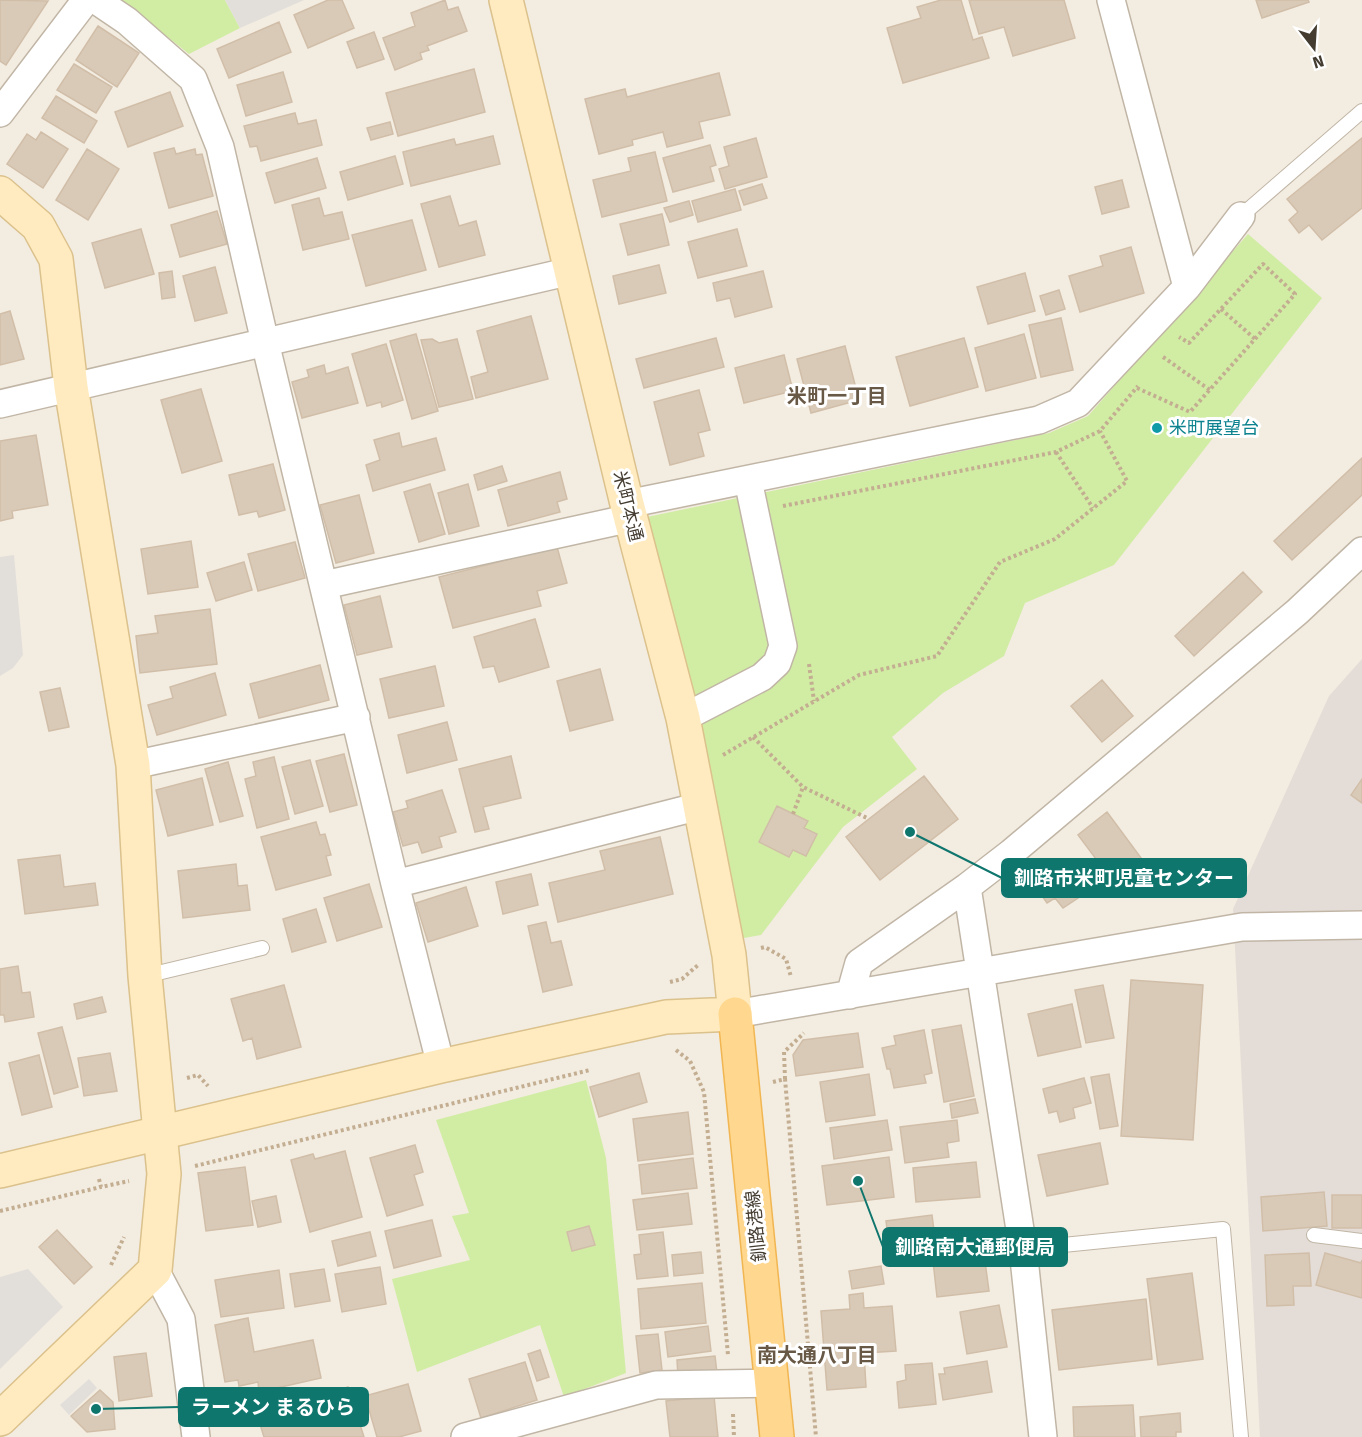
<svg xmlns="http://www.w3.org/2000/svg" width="1362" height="1437" font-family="'Fira Sans','Noto Sans JP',sans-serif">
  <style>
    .industrial { fill: #e4ddd7 }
    .green { fill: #d1eda4 }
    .parking { fill: #e2dfdb }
    .building { fill: #d9cab8; stroke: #d1bea8; stroke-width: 1.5 }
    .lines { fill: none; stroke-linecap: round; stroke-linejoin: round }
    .lane-casing { stroke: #c1b6a6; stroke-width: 16 }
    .street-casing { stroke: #c1b6a6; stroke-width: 30 }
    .secondary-casing { stroke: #dbc18c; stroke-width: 36 }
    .primary-casing { stroke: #f1b651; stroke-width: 36 }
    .path { stroke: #c3ae92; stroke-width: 4; stroke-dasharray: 3 3; stroke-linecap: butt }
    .lane { stroke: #fff; stroke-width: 14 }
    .street { stroke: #fff; stroke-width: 27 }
    .secondary { stroke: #ffebbf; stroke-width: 33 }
    .primary { stroke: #ffd78e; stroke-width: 33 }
    .culture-dot { fill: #0f9aa8; stroke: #fff; stroke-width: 2 }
    .labels { text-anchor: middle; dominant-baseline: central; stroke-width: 6; stroke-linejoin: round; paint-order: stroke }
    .culture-label { font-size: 18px; fill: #0d838f; stroke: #fff; text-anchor: start }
    .street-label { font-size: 18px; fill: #443c31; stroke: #fff }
    .neighbourhood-label { font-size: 20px; font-weight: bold; fill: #685947; stroke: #fff }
    .leader { fill: none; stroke: #0f766e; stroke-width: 2 }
    .callout-dot { fill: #0f766e; stroke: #fff; stroke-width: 2 }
    .callout { fill: #0f766e; stroke: #0f766e; stroke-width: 2 }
    .callout-label { font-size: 20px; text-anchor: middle; font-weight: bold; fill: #fff }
  </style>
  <rect width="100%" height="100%" fill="#f3ece1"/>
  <path class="industrial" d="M1362 659V1437H1260L1233 909 1329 696Z"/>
  <path class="green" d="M121 0H225L240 28 189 54Z
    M1248 234 1322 298 1114 565 1025 603 1004 656 943 693 892 737 917 769 843 827 761 935 738 939 647 517 1049 433 1088 416Z
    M586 1080 606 1158 626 1373 564 1397 540 1325 417 1372 392 1279 470 1260 452 1216 469 1213 436 1120Z"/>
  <path class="parking" d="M225 0H304L240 28Z
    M14 555 23 655 13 668 0 676V557Z
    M28 1269 63 1307 0 1369V1277Z
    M89 1379 97 1388 69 1415 60 1405Z"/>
  <path class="building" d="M0 0 48 1 6 65 0 61Z
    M328 0H342L354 28 308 48 294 15Z
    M445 0 448 10 458 7 467 31 427 46 429 50 420 53 422 59 395 70 383 38 415 26 411 13Z
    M941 0H961L973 40 982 37 989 58 903 83 887 28 921 18 917 7Z
    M969 0H1064L1075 38 1013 56 1004 27 979 34Z
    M1256 0H1308L1309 2 1262 18Z
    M279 22 291 52 229 78 217 49Z
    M98 26 139 53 117 87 76 60Z
    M374 32 384 59 357 68 347 42Z
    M74 64 112 87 96 113 57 90Z
    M474 69 485 112 398 136 386 93Z
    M283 72 292 102 246 116 237 85Z
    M719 73 730 115 699 122 703 138 667 147 663 132 632 140 633 145 599 154 585 99 625 89 627 97Z
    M170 92 183 126 128 147 115 112Z
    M56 96 97 121 84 143 42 118Z
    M295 113 298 124 316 120 322 145 261 161 257 146 250 147 244 126Z
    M390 122 393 134 371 140 367 128Z
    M41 132 68 149 43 188 7 164 27 134 36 140Z
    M493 136 500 164 411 186 403 152 454 139 456 145Z
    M756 138 767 177 725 189 719 169 729 166 724 147Z
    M1362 138V208L1322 240 1309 225 1299 233 1289 220 1298 212 1287 199Z
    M710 145 716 165 710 167 714 181 673 192 663 158Z
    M174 148 176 154 195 149 196 155 202 154 213 196 169 208 154 153Z
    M87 149 119 169 88 220 56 200Z
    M655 152 667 201 602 217 593 180 631 171 628 158Z
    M395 156 403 184 348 200 340 172Z
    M317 158 326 188 275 203 266 173Z
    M1122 180 1129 207 1102 214 1095 187Z
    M762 184 767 198 744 205 739 191Z
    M735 189 741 210 698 222 692 201Z
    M450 196 459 226 476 221 485 255 439 267 421 204Z
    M319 198 324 216 342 212 349 239 303 250 292 205Z
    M689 201 693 215 670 222 664 208Z
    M217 211 227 244 180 257 171 225Z
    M662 214 669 245 628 255 620 224Z
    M412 220 426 270 366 286 352 235Z
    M141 229 154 274 105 288 92 243Z
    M737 229 747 266 698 278 688 242Z
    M1131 247 1144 293 1080 312 1069 276 1103 266 1100 256Z
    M659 265 666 293 619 304 613 276Z
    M215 267 227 313 195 321 183 276Z
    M172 271 175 297 162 299 159 273Z
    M763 271 772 307 735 317 730 298 717 301 713 283Z
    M1025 273 1035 311 988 324 977 287Z
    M1059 290 1065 309 1046 315 1040 296Z
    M10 311 24 359 0 365V314Z
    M531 316 548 379 476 398 471 377 488 372 477 331Z
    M1061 318 1073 370 1041 377 1029 325Z
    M416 334 438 411 412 419 390 341Z
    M1024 334 1036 378 986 391 975 348Z
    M716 338 724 367 644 388 636 359Z
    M964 338 978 387 910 406 896 357Z
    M432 339 439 343 457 339 473 399 439 407 421 340Z
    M386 344 403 400 382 407 381 402 367 406 352 354Z
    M845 346 859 400 811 413 797 359Z
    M784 355 793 391 744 403 735 368Z
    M324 365 326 374 348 367 358 403 302 418 292 382 309 377 307 370Z
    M201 389 222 461 182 473 161 400Z
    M699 390 710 430 698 433 704 456 670 465 654 402Z
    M399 433 402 447 436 438 445 470 373 491 366 465 380 460 374 440Z
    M36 435 48 505 12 511 13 518 0 521V441Z
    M1362 458V495L1292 560 1274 541Z
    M273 464 285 510 259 517 257 511 239 515 229 475Z
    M502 466 507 481 478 490 474 475Z
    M560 472 567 499 557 502 560 512 508 526 498 490Z
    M430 484 445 534 419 542 404 492Z
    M468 484 479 526 449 534 438 493Z
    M359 495 374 553 336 563 320 505Z
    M191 541 198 587 148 594 141 549Z
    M295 542 305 578 258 591 248 554Z
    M557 547 567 583 537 591 541 606 453 628 439 577Z
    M244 562 252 590 216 601 207 573Z
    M1243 572 1262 592 1194 656 1175 636Z
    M380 596 392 647 357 655 344 605Z
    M210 609 217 664 140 673 136 636 158 633 155 616Z
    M535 619 549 667 499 682 494 666 483 668 474 637Z
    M320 665 329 700 259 718 250 684Z
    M435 666 444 706 389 718 380 679Z
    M600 669 613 720 570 731 557 681Z
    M215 673 226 715 157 735 148 705 173 698 170 687Z
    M1102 680 1133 716 1102 742 1071 706Z
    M60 688 69 727 49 731 40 692Z
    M447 722 457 760 407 773 398 735Z
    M344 754 357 805 330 812 316 761Z
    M511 756 521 798 483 807 489 829 475 832 459 769Z
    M274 757 289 819 257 828 245 779 256 776 253 762Z
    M310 760 323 806 295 814 282 767Z
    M228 762 243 816 220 822 205 769Z
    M924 776 958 819 880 880 846 837Z
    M202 778 213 825 168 836 156 790Z
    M1362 779V803L1351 795Z
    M442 790 456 832 439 837 442 847 422 853 418 842 403 846 393 812 408 808 406 801Z
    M777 806 808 821 804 828 817 834 806 856 793 850 789 857 759 842Z
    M1107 812 1150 870 1120 891 1078 835Z
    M316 822 320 835 325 834 331 855 326 856 331 875 276 890 261 837Z
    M660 837 673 894 558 922 549 883 605 870 600 851Z
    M60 855 64 887 95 883 98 905 25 914 18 860Z
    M1059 860 1084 894 1063 908 1055 898 1047 903 1031 880Z
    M236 864 238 886 247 885 250 910 183 918 178 871Z
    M531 874 538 905 503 914 496 882Z
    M369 884 382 927 337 941 324 898Z
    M466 887 478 926 428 942 416 903Z
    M316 909 326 942 292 952 283 919Z
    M546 922 551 943 561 941 572 985 543 992 528 926Z
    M18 966 22 993 30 992 34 1017 5 1022 4 1015H0V969Z
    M1131 980 1203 985 1193 1140 1121 1136Z
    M284 985 301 1047 257 1059 252 1038 243 1041 231 999Z
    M1103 985 1114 1038 1086 1043 1075 990Z
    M102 997 106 1012 77 1019 74 1004Z
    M1072 1004 1081 1047 1038 1056 1028 1014Z
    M961 1025 974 1096 944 1102 932 1030Z
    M62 1027 78 1087 54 1094 38 1033Z
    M924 1030 932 1073 924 1075 926 1083 894 1088 890 1069H887L882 1048 896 1045 894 1036Z
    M858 1033 863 1067 796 1076 793 1055 803 1040Z
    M110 1053 117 1091 84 1096 78 1058Z
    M39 1055 52 1107 22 1115 9 1063Z
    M639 1073 647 1102 599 1117 590 1087Z
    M869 1074 875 1115 826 1122 820 1082Z
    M1109 1074 1118 1126 1100 1129 1091 1077Z
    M1084 1078 1091 1103 1073 1108 1075 1118 1060 1122 1057 1111 1049 1113 1043 1089Z
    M975 1099 978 1113 952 1118 950 1104Z
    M688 1112 693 1154 638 1161 633 1119Z
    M887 1120 892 1150 834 1159 830 1128Z
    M957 1120 959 1141 947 1143 949 1157 905 1163 900 1127Z
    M1100 1143 1108 1184 1047 1196 1038 1155Z
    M415 1145 423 1172 414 1175 423 1205 387 1216 370 1158Z
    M345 1151 362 1217 310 1232 291 1160 313 1154 315 1159Z
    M889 1157 894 1197 827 1205 822 1166Z
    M693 1158 697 1188 642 1194 639 1165Z
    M976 1162 980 1197 916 1202 913 1168Z
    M245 1167 253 1225 206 1231 198 1173Z
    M1324 1192 1327 1226 1263 1231 1261 1197Z
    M688 1193 692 1224 637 1230 633 1200Z
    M1332 1195H1362V1228H1332Z
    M276 1196 281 1222 258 1227 252 1201Z
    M932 1215 937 1254 891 1259 886 1221Z
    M432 1220 441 1256 394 1268 385 1231Z
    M589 1226 595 1245 572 1251 567 1232Z
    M57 1230 92 1267 74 1284 39 1247Z
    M370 1232 376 1256 338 1266 332 1241Z
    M663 1232 668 1276 637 1279 634 1255 641 1254 639 1235Z
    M701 1252 703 1273 674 1276 672 1255Z
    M1309 1253 1311 1286H1293L1294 1305 1267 1306 1265 1255Z
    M1325 1253 1361 1263 1362 1260V1298L1316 1285Z
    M984 1254 989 1291 937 1297 933 1261Z
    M881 1266 884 1284 852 1289 849 1271Z
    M380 1267 386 1304 342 1312 335 1274Z
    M324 1269 330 1301 295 1307 290 1274Z
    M279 1270 284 1308 221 1317 215 1280Z
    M1192 1273 1203 1359 1158 1365 1147 1279Z
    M702 1283 706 1323 641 1329 638 1289Z
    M863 1293 864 1308 892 1306 896 1351 864 1353 866 1387 827 1390 821 1311 850 1309 849 1295Z
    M1146 1299 1152 1359 1059 1370 1052 1310Z
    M999 1305 1007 1347 967 1354 960 1312Z
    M248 1318 254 1352 313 1340 321 1378 259 1392 258 1382 239 1386 238 1380 225 1382 215 1325Z
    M708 1326 711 1351 668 1357 665 1332Z
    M658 1334 662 1370 640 1373 636 1336Z
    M540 1350 549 1377 537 1381 528 1354Z
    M146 1353 152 1396 119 1401 114 1357Z
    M715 1356 717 1373 678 1376 677 1360Z
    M987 1361 992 1392 943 1400 939 1374H945L944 1368Z
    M525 1362 537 1400 481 1418 469 1379Z
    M932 1363 936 1404 899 1408 897 1382 906 1380 905 1365Z
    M408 1384 421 1431 399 1437H377L365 1396Z
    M348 1387 364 1437H264L259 1421 291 1411 294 1419 319 1411 315 1398Z
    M100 1390 113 1402 115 1429 87 1432 71 1416Z
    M714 1396 718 1437H670L666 1401Z
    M1133 1405 1135 1437H1074L1073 1407Z
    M1180 1413 1181 1432H1176V1437H1141L1140 1417Z"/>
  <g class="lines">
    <g class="lane-casing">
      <path id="lane" d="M1241 216 1362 111
        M145 976 262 948
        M1314 1235 1362 1241
        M1023 1249 1223 1229 1241 1437"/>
    </g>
    <g class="street-casing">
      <path id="street" d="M96 0 127 21 193 79 220 147 265 342 395 884 441 1066
        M1111 0 1187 287
        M0 113 86 0
        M0 404 571 271
        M627 504 1039 420 1078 403 1187 287 1241 216
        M324 585 631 518
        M683 718 762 677 777 663 783 646 748 480
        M133 765 356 717
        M395 884 700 806
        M967 887 1023 1249 1043 1437
        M850 995 859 963 967 887 1011 853 1297 612 1362 551
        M735 1014 1242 927 1362 925
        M155 1270 181 1319 196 1437
        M465 1437 656 1385 772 1383"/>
    </g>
    <g class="secondary-casing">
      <path id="secondary" d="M0 193 38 226 56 259 71 387 133 765 145 976 164 1174 155 1270 0 1419
        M0 1171 441 1066 666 1017 735 1014 729 955 683 718 627 504 506 0"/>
    </g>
    <g class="primary-casing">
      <path id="primary" d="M735 1014 777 1437"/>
    </g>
    <path class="path" d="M1221 309 1255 339
      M1163 357 1210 390
      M1137 388 1190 412 1295 294 1263 264 1189 343 1179 337
      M1056 452 1093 508
      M783 506 1056 452 1100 431 1138 386
      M809 664 814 701
      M753 737 803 787 869 819
      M723 755 859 675 937 656 1000 562 1055 539 1127 481 1100 431
      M793 814 803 787
      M761 948 765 947 786 959 791 977
      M670 982 682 979 698 965
      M676 1050 690 1061 704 1092 728 1355
      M187 1078 198 1075 208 1086
      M785 1079 784 1052 804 1033
      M773 1082 785 1079 816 1437
      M195 1166 590 1070
      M99 1179 101 1187 129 1181
      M0 1211 101 1187
      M111 1265 124 1237
      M733 1414 734 1437"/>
    <use href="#lane" class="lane"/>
    <use href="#street" class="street"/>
    <use href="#secondary" class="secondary"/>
    <use href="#primary" class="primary"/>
  </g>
  <circle class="culture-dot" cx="1157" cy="428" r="6"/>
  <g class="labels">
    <g class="culture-label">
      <text x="1169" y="428">米町展望台</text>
    </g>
    <g class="street-label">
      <text transform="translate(628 506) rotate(76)">米町本通</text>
      <text transform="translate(756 1226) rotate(-96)">釧路港線</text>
    </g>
    <g class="neighbourhood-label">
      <text x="837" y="396">米町一丁目</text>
      <text x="817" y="1355">南大通八丁目</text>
    </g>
  </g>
  <path class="leader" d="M910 832L1002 878M858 1181L883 1247M96 1409L179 1407"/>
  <g class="callout-dot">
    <circle cx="910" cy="832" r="6"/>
    <circle cx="858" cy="1181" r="6"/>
    <circle cx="96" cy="1409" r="6"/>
  </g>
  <g class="callout">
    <rect x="1002" y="859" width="244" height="38" rx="6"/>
    <rect x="883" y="1228" width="184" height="38" rx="6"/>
    <rect x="179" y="1388" width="189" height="38" rx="6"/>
  </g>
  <g class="callout-label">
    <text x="1124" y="885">釧路市米町児童センター</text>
    <text x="975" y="1254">釧路南大通郵便局</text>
    <text x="273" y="1414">ラーメン まるひら</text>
  </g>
  <g transform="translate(1314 48) rotate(163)" stroke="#ffffff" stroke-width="4.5" paint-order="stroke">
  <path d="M0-4.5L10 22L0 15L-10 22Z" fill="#443c31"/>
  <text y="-9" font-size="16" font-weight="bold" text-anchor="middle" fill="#443c31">N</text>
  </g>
</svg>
